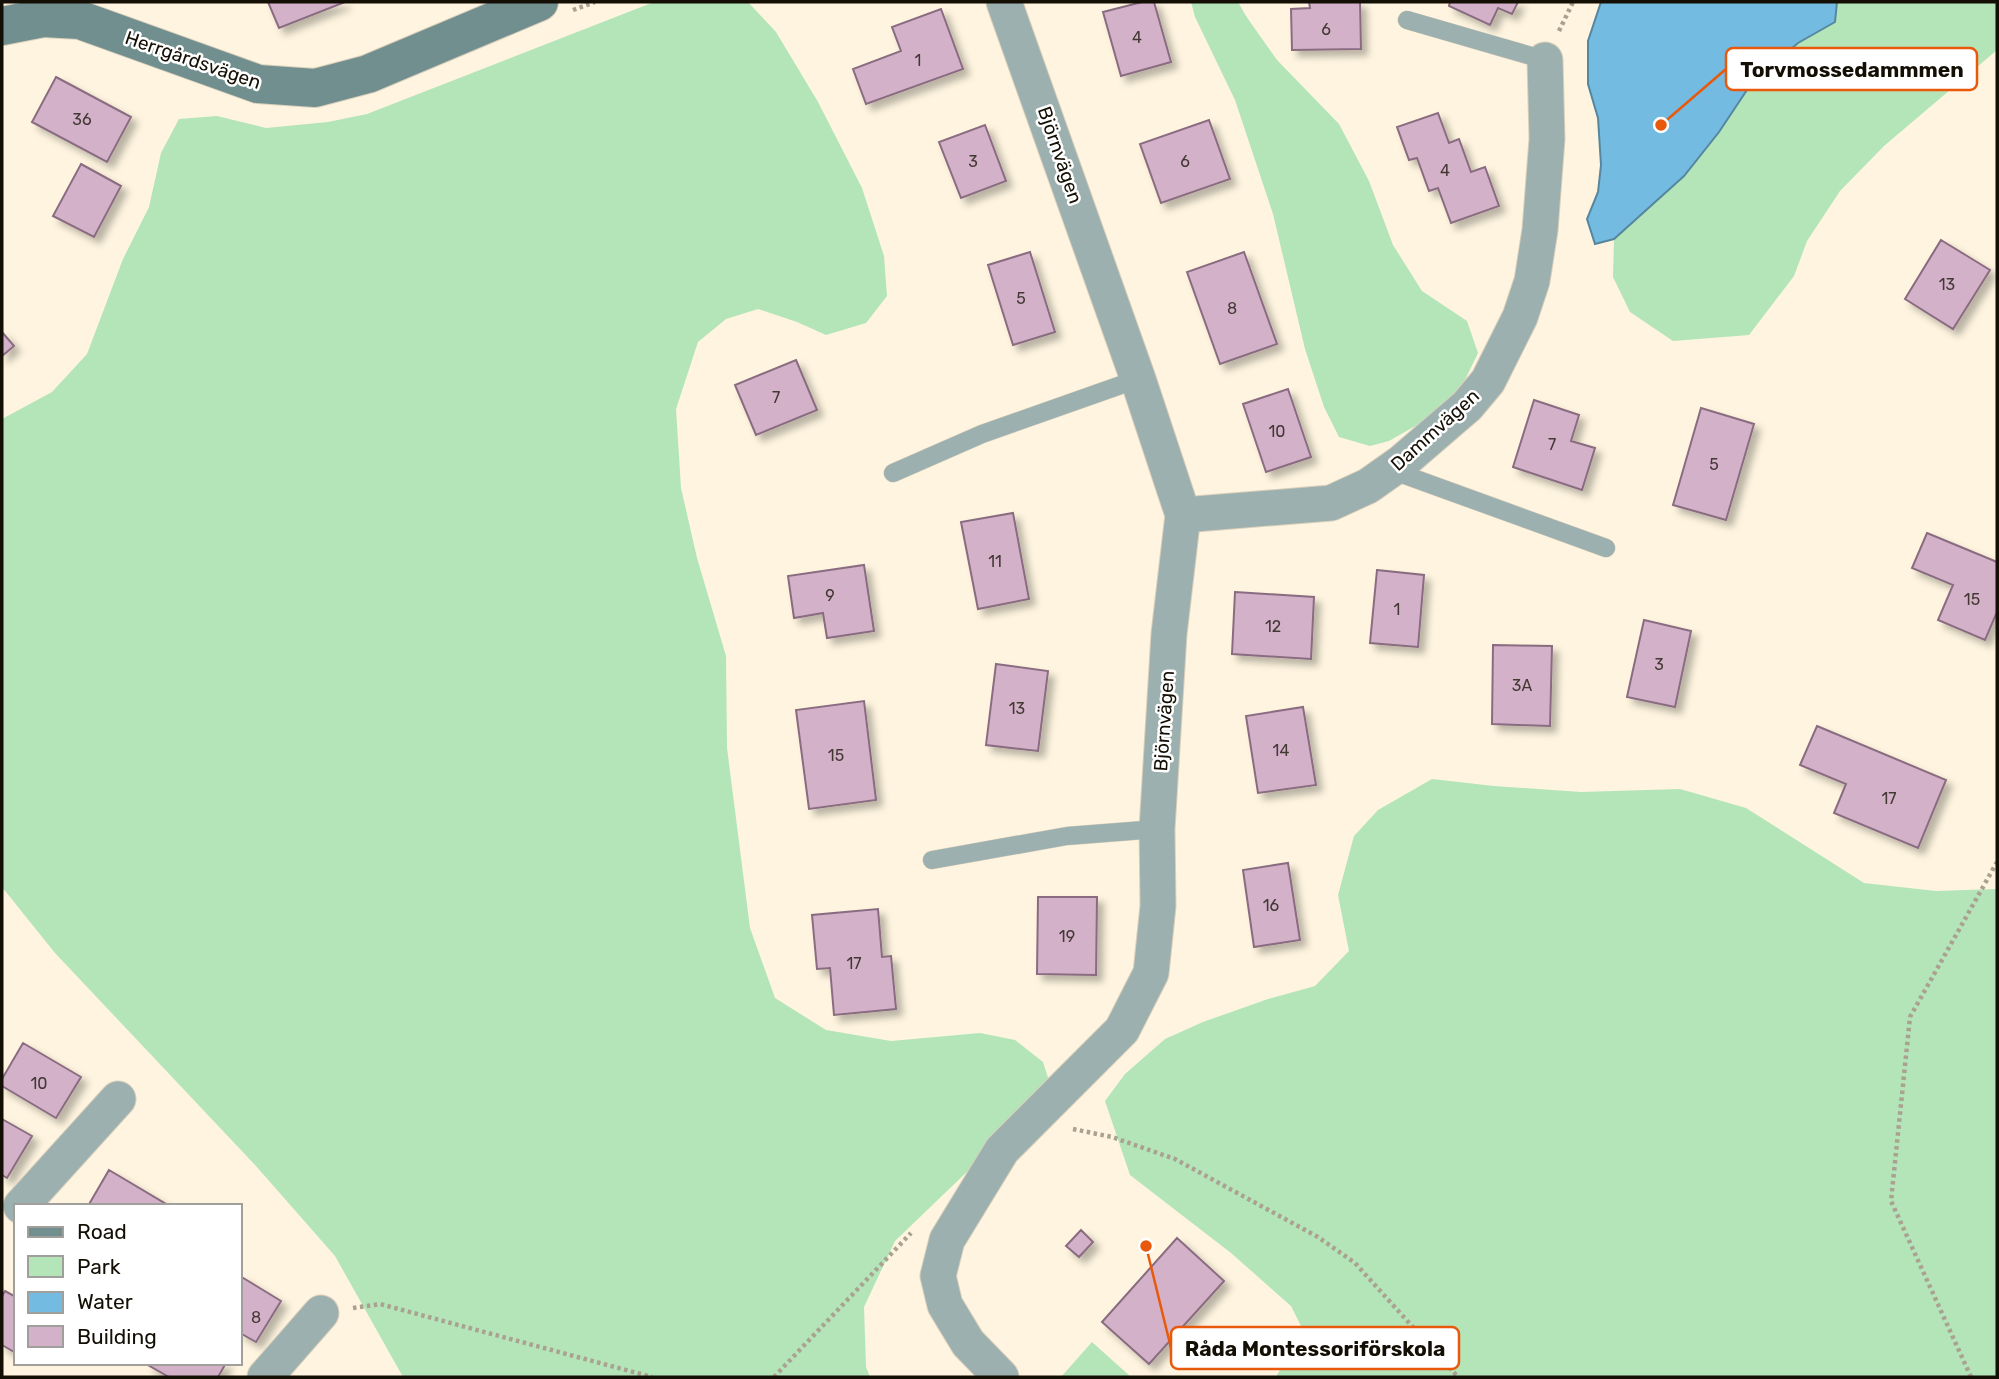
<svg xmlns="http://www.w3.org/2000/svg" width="1999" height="1379" font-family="Rubik,sans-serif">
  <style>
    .green { fill: #b3e5b8 }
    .water { fill: #73bbe1; stroke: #56879f; stroke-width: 2 }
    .building { fill: #d3b2c9; stroke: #8a6c81; stroke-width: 2; filter: url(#shadow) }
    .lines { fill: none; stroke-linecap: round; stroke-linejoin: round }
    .lane-casing { stroke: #d9cfbc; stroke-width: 19 }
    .street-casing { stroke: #d9cfbc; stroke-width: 37 }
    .secondary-casing { stroke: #d9cfbc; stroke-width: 40 }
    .path { stroke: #aaa190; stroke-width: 4.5; stroke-dasharray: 3.5 3.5; stroke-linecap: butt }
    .lane { stroke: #9cb0af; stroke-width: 18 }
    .street { stroke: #9cb0af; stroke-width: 35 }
    .secondary { stroke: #718f8e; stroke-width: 38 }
    .labels { text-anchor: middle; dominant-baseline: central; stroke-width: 5; stroke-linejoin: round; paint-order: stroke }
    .number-label { font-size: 16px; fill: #443835 }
    .street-label { font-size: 19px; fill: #140f04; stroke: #fff }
    .leader { fill: none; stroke: #e8590c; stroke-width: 2.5 }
    .callout-dot { fill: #e8590c; stroke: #fff; stroke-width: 2.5 }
    .callout { fill: #fff; stroke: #e8590c; stroke-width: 2.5 }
    .callout-label { font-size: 21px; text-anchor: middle; font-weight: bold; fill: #140f04 }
  </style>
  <defs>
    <filter id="shadow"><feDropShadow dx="6" dy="6" stdDeviation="3.5" flood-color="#0004"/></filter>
  </defs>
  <rect width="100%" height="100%" fill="#fef4df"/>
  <path class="green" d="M654 2H748L776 32 818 102 862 188 884 256 887 296 866 323 826 335 797 322 758 309 726 319 698 342 676 409 681 488 697 558 726 656 727 748 750 928 775 998 826 1030 891 1041 980 1033 1015 1040 1043 1062 1049 1081 1027 1114 895 1241 864 1307 866 1367 870 1377H403L335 1256 256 1166 55 953 2 887V419L52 392 87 354 123 259 149 207 161 153 179 119 217 116 266 128 328 122 367 114Z
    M1191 2H1238L1246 16 1277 60 1339 124 1369 181 1393 245 1422 291 1467 321 1478 353 1462 386 1424 421 1389 441 1370 446 1339 437 1324 407 1305 349 1273 214 1235 100 1195 17Z
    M1837 2H1997V50L1884 146 1840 191 1807 241 1794 276 1749 335 1673 341 1630 312 1613 277 1614 239 1684 176 1719 132 1753 81 1798 43 1835 22Z
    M1432 779 1494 786 1581 792 1680 789 1746 808 1864 883 1936 891 1997 889V1377H1276L1303 1330 1291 1306 1231 1253 1130 1175 1105 1101 1125 1074 1165 1039 1203 1022 1268 999 1315 986 1349 951 1338 895 1354 836 1378 810Z
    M1092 1342 1131 1377H1061Z"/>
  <path class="water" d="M1601 2H1837L1835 22 1798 43 1753 81 1719 132 1684 176 1614 239 1595 244 1587 219 1598 192 1601 165 1598 118 1588 84V41Z"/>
  <path class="building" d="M268 2H345L279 28Z
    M1142 2H1154L1171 62 1121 76 1103 12Z
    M1309 2H1360L1361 49 1292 50 1291 9 1310 8Z
    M1450 2H1518L1512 14 1498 8 1490 25 1449 6Z
    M941 9 963 69 866 104 853 69 901 51 892 27Z
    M56 77 131 117 107 162 32 122Z
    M1438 113 1449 143 1459 139 1471 172 1485 167 1499 206 1451 223 1438 188 1429 191 1417 158 1409 160 1397 127Z
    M1209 120 1230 179 1161 203 1140 144Z
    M985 125 1006 181 961 198 939 142Z
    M81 164 121 186 94 237 53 216Z
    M1941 240 1990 270 1953 329 1905 299Z
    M1030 252 1055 332 1013 345 988 265Z
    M1244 252 1277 344 1220 364 1187 272Z
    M2 332 14 346 2 356Z
    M796 360 817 410 756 435 735 385Z
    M1288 389 1311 457 1266 472 1243 404Z
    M1534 400 1579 415 1571 441 1595 448 1582 490 1513 467Z
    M1701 408 1754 424 1726 520 1673 505Z
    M1013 513 1029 599 978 609 961 522Z
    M1927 533 1997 562V612L1985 640 1938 620 1953 585 1912 568Z
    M864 565 874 631 827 638 823 613 794 618 788 576Z
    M1377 570 1424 575 1418 647 1370 643Z
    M1235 592 1314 597 1311 659 1232 654Z
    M1644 620 1691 631 1675 707 1627 697Z
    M1493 645 1552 646 1550 726 1492 724Z
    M996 664 1048 671 1038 751 986 745Z
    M864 701 876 800 809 809 796 710Z
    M1303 707 1316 785 1258 793 1246 716Z
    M1817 726 1946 780 1918 848 1834 813 1846 784 1800 765Z
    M1288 863 1300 940 1254 947 1243 870Z
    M1038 897H1097L1096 975 1037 974Z
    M878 909 882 957 891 956 896 1009 834 1015 830 968 817 969 812 915Z
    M23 1043 81 1077 56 1118 2 1086V1079Z
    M2 1119 32 1136 7 1178 2 1175Z
    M109 1170 166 1204 165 1206H88Z
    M1081 1230 1093 1242 1079 1257 1066 1246Z
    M1177 1238 1224 1281 1149 1364 1102 1322Z
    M240 1276 281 1301 256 1342 240 1333Z
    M5 1291 16 1297V1353L2 1345V1296Z
    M149 1363H226L218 1377H169L148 1365Z"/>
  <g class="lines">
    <g class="lane-casing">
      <path id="lane" d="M1407 20 1545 60
        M1391 470 1606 548
        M893 473 982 434 1138 379
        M932 860 1067 836 1157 829"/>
    </g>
    <g class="street-casing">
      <path id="street" d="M1183 515 1331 503 1368 486 1402 462 1467 406 1488 381 1520 317 1532 281 1540 230 1547 139 1545 60
        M21 1206 118 1099
        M265 1377 321 1313
        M1001 1377 968 1343 945 1305 938 1276 947 1240 1002 1150 1122 1030 1151 973 1158 906 1157 829 1169 634 1183 515 1138 379 1004 2"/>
    </g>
    <g class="secondary-casing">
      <path id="secondary" d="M2 26 43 18 80 20 258 84 315 88 368 74 539 2"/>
    </g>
    <path class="path" d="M573 10 595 2
      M1559 31 1573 2
      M1073 1129 1112 1137 1175 1159 1318 1237 1355 1263 1458 1377
      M353 1308 380 1304 652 1377
      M774 1377 911 1233
      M1971 1377 1891 1201 1910 1017 1997 862"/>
    <use href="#lane" class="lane"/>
    <use href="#street" class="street"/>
    <use href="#secondary" class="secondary"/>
  </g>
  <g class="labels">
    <g class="number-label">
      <text x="1326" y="29">6</text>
      <text x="1137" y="37">4</text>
      <text x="918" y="60">1</text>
      <text x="82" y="119">36</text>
      <text x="973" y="161">3</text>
      <text x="1185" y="161">6</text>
      <text x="1445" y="170">4</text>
      <text x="1947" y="284">13</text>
      <text x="1021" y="298">5</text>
      <text x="1232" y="308">8</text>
      <text x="776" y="397">7</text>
      <text x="1277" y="431">10</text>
      <text x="1552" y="444">7</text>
      <text x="1714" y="464">5</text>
      <text x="995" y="561">11</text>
      <text x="830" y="595">9</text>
      <text x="1972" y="599">15</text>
      <text x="1397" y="609">1</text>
      <text x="1273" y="626">12</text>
      <text x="1659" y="664">3</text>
      <text x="1522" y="685">3A</text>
      <text x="1017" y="708">13</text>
      <text x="1281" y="750">14</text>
      <text x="836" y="755">15</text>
      <text x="1889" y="798">17</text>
      <text x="1271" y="905">16</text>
      <text x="1067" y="936">19</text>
      <text x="854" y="963">17</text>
      <text x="39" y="1083">10</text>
      <text x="256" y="1317">8</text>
    </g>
    <g class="street-label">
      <text transform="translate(193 60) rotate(19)">Herrgårdsvägen</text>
      <text transform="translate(1060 155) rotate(71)">Björnvägen</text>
      <text transform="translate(1435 430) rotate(-42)">Dammvägen</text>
      <text transform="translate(1164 721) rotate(-86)">Björnvägen</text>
    </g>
  </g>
  <path class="leader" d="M1661 125L1726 69M1146 1246L1171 1348"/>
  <g class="callout-dot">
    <circle cx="1661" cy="125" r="7"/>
    <circle cx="1146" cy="1246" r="7"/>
  </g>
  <g class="callout">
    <rect x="1726" y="48" width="251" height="42" rx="7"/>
    <rect x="1171" y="1327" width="288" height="42" rx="7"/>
  </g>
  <g class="callout-label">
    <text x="1852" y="77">Torvmossedammmen</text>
    <text x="1315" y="1356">Råda Montessoriförskola</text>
  </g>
  <rect width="1999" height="1379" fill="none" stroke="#140f04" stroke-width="7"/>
  <rect x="14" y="1204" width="228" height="161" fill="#ffffff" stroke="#a19f9b" stroke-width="2"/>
  <rect x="28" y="1227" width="35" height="10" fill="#718f8e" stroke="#a19f9b" stroke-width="2"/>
  <text x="77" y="1239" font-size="21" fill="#140f04">Road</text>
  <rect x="28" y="1256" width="35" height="21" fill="#b3e5b8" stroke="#a19f9b" stroke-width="2"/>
  <text x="77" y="1274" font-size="21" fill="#140f04">Park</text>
  <rect x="28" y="1292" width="35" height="21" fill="#73bbe1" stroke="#a19f9b" stroke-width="2"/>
  <text x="77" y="1309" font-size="21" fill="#140f04">Water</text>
  <rect x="28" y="1326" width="35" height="21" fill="#d3b2c9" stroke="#a19f9b" stroke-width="2"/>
  <text x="77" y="1344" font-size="21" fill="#140f04">Building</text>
</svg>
